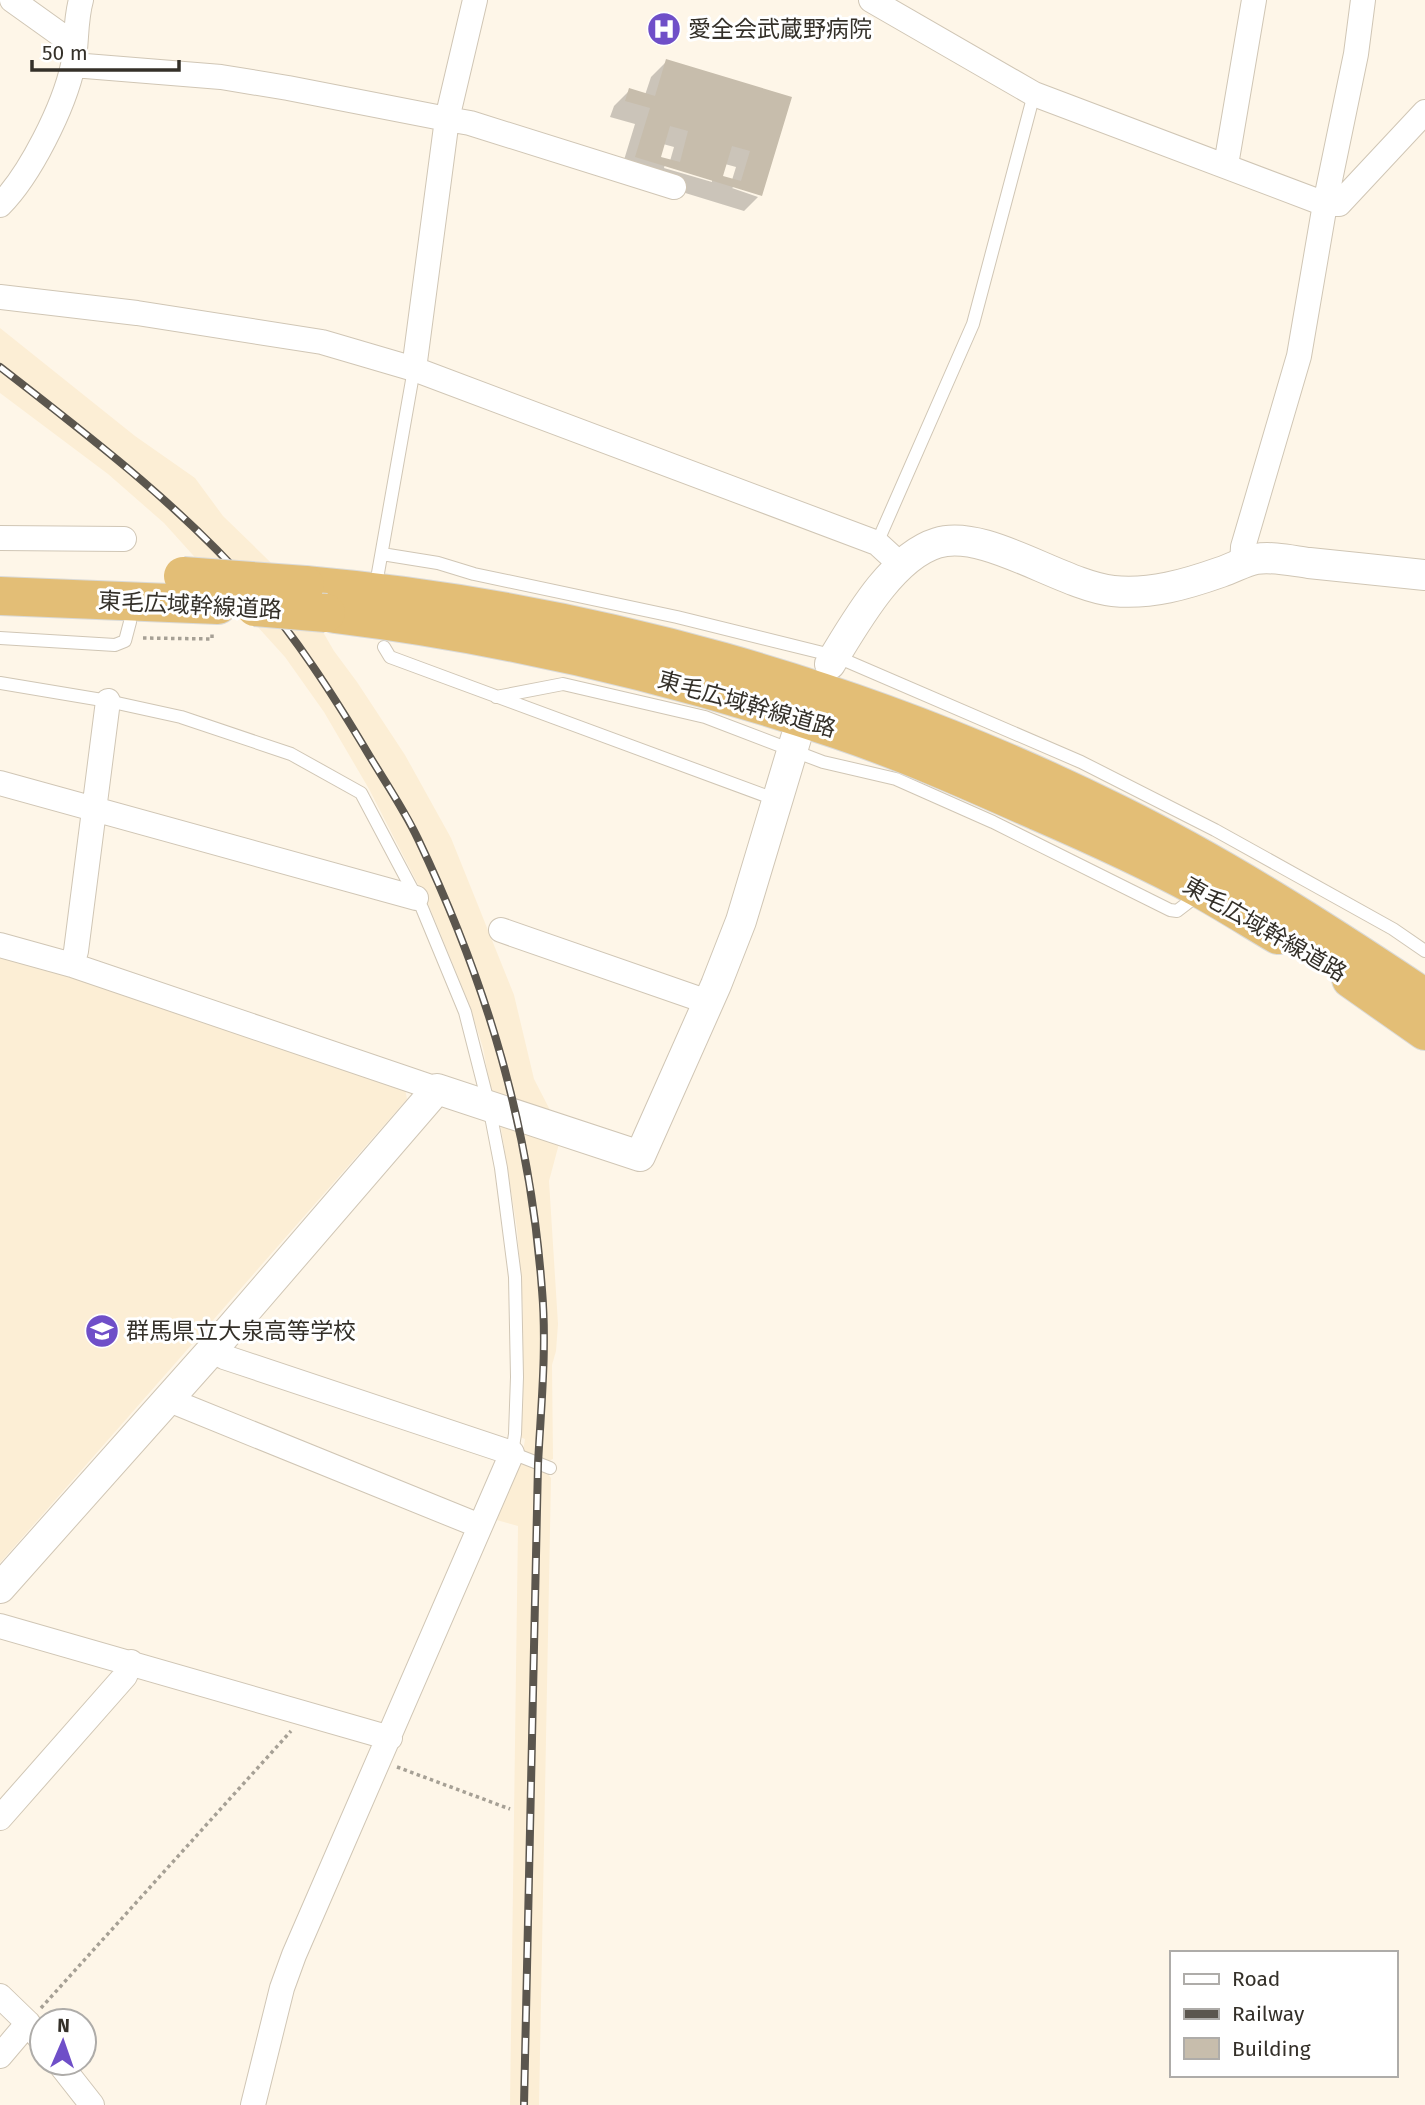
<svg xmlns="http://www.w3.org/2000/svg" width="1425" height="2105" font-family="'Fira Sans','Noto Sans JP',sans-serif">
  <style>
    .built { fill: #fceed5 }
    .shadow { fill: #0003; fill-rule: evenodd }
    .building { fill: #c7bdac; fill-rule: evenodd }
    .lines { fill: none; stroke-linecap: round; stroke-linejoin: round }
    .service-casing { stroke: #d0c6b5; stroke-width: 14 }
    .minor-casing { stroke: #d0c6b5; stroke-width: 26 }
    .tertiary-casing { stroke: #d0c6b5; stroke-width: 32 }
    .trunk-casing { stroke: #dadad8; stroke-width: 40 }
    .path { stroke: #a6a095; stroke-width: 3.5; stroke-dasharray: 3.5 3.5; stroke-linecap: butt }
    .service { stroke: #fff; stroke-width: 12 }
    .minor { stroke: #fff; stroke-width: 24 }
    .tertiary { stroke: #fff; stroke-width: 30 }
    .trunk { stroke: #e3be76; stroke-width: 38 }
    .rail-casing { stroke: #5b564e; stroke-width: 8 }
    .rail { stroke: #fff; stroke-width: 5; stroke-dasharray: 16; stroke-linecap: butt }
    .trunk-bridge-casing { stroke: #dadad8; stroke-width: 40; stroke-linecap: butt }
    .trunk-bridge { stroke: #e3be76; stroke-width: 38 }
    .labels { text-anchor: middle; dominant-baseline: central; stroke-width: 6; stroke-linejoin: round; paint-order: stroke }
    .poi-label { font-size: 23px; fill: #343029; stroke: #fff; text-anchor: start }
    .street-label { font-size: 23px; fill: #343029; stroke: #fff }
  </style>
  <rect width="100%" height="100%" fill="#fef6e8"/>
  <path class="built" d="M0 328 135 436 195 478 223 516 298 589 334 651 357 682 405 755 451 838 514 995 534 1079 551 1112 493 1092 490 1086 483 1048 468 1001 429 906 369 789 324 712 285 657 164 523 108 474 0 393Z
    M0 955 83 978 405 1089 407 1099 0 1563Z
    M500 1122 560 1140 549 1181 558 1324 556 1351 552 1365 553 1459 546 1462 523 1452 525 1439 520 1437 523 1309 517 1229Z
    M525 1463 544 1469 551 1478 539 2105H510L518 1526 493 1519 516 1464Z"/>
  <path class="shadow" d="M667 61 790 99 760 195 735 186 732 188 758 197 744 211 620 173 635 124 610 117 614 106 630 90 645 95 651 77ZM663 144 674 147 670 161 659 158ZM665 164 712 179V182L664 168ZM725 164 736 167 732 180 721 177Z"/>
  <path class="building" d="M666 59 792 97 762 196 635 157 650 108 625 101 629 88 655 96ZM670 126 688 131 680 162 661 157ZM732 146 750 151 741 181 723 176Z"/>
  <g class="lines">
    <g class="service-casing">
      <path id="service" d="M877 543 973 324 1034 94
        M382 554 438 563 474 574 677 617 835 656 1081 762 1215 830 1393 929 1425 951
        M378 573 414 369
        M0 638 115 645 125 641 130 622
        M384 647 390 657 777 800
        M0 683 108 701 181 717 291 754 361 793 422 908 465 1012 489 1106 501 1168 515 1277 517 1377 515 1434 512 1453 550 1468
        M496 697 563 684 705 717 823 762 896 779 993 822 1170 910 1177 911 1190 901 1196 891"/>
    </g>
    <g class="minor-casing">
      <path id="minor" d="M12 0 61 35 75 40
        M871 0 1034 94 1325 204H1339L1425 112
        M73 65 221 77 288 88 447 119 470 123 674 187
        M1226 165 1254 0
        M0 205C30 175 64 107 73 65 77 44 75 21 81 0
        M0 297 137 313 322 342 414 369 877 543 901 565
        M414 369 447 119 475 0
        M0 538 124 539
        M1242 564 1243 547 1299 356 1325 204 1356 54 1363 0
        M0 783 416 898
        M501 930 708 1002
        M0 945 72 965 437 1089
        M72 965 76 951 108 701
        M212 1350 224 1357 512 1453 294 1955 282 1988 253 2105
        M179 1404 480 1526
        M0 1626 390 1738
        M0 1818 125 1676 131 1662
        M0 1996 28 2023 42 2041
        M0 2056 28 2023
        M59 2063 92 2105"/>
    </g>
    <g class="tertiary-casing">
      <path id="tertiary" d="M830 664C854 625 891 557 937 543 985 528 1061 585 1113 591 1150 595 1187 584 1221 572 1233 568 1245 561 1256 559 1272 556 1293 561 1309 563 1348 567 1386 571 1425 575
        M0 1588 212 1350 437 1089 640 1156 716 985 741 921 796 738"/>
    </g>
    <g class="trunk-casing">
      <path id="trunk" d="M305 585C586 610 865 688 1118 814 1225 867 1326 932 1425 998
        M0 596 218 605
        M335 614C505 635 676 675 839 730 907 753 974 783 1039 812 1092 835 1145 859 1197 887 1224 902 1251 919 1278 935
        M1351 979 1425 1031"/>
    </g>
    <path class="path" d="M143 638 212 639V632
      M397 1767 510 1809
      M41 2008 291 1731"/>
    <use href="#service" class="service"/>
    <use href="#minor" class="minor"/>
    <use href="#tertiary" class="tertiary"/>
    <use href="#trunk" class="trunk"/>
    <g class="rail-casing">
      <path id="rail" d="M0 367C90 437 181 506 256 592 297 639 331 692 363 745 381 776 403 807 418 839 488 986 530 1128 542 1290 547 1348 541 1406 538 1464L524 2105"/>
    </g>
    <use href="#rail" class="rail"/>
    <g class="trunk-bridge-casing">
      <path id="trunk-bridge" d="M183 576 305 585
        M255 607 326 613"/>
    </g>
    <use href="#trunk-bridge" class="trunk-bridge"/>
  </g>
  <defs>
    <g id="hospital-disc" transform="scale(1.75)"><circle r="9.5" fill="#6f4fc8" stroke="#fff"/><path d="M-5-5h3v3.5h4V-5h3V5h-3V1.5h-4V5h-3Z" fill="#fff"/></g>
    <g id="school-disc" transform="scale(1.75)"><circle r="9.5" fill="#6f4fc8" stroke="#fff"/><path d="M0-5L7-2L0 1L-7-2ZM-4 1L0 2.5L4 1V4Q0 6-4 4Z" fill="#fff"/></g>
  </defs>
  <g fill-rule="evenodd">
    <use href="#hospital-disc" x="664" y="29"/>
    <use href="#school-disc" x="102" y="1331"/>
  </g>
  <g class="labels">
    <g class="poi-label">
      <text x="688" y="29">愛全会武蔵野病院</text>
      <text x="126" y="1331">群馬県立大泉高等学校</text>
    </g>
    <g class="street-label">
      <text transform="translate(190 605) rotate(3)">東毛広域幹線道路</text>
      <text transform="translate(747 704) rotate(16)">東毛広域幹線道路</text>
      <text transform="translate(1265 929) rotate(30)">東毛広域幹線道路</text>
    </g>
  </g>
  <rect x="1170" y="1951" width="228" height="126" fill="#ffffff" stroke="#aeaca9" stroke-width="2"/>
  <rect x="1184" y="1974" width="35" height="10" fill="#ffffff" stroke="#aeaca9" stroke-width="2"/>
  <text x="1232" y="1986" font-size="21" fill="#343029">Road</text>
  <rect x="1184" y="2009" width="35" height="10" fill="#5b564e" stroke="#aeaca9" stroke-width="2"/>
  <text x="1232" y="2021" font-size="21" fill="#343029">Railway</text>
  <rect x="1184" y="2038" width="35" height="21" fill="#c7bdac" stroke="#aeaca9" stroke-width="2"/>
  <text x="1232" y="2056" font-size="21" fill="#343029">Building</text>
  <g transform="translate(63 2042) rotate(2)"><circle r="33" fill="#ffffff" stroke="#aeaca9" stroke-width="2"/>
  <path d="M0-5L12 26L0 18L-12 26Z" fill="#6f4fc8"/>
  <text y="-10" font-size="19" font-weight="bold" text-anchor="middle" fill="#343029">N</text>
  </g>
  <path d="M32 60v10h147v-10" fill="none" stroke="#343029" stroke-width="3.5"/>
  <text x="42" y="60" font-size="21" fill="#343029" stroke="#ffffff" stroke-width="5" paint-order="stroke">50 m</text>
</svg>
